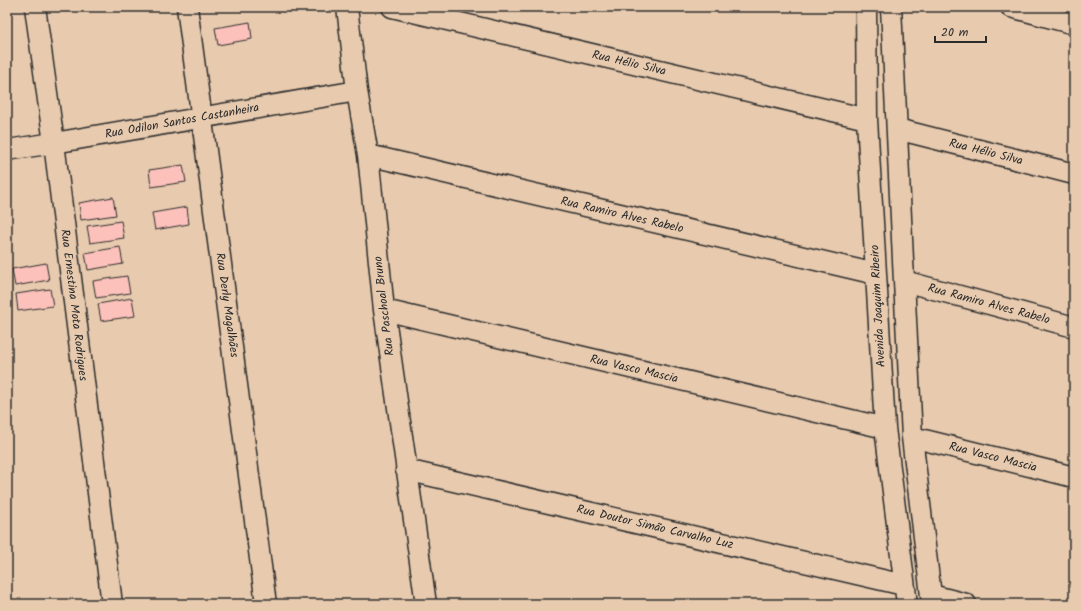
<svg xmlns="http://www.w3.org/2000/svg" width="1081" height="611" font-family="Kalam,sans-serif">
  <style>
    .building { fill: #fdc1bb; stroke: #2b2b2b }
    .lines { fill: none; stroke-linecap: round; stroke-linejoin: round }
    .street-casing { stroke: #2b2b2b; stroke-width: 23 }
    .street { stroke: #e8cbaf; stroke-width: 20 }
    .labels { text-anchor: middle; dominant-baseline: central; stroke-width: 3; stroke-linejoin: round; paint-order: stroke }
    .street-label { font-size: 12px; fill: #2b2b2b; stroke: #e8cbaf }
  </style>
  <rect width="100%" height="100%" fill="#e8cbaf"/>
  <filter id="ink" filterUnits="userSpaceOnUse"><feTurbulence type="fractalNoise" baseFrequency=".025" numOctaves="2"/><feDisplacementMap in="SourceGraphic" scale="8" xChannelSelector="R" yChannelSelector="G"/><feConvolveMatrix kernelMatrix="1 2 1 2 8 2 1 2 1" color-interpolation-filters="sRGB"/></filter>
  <g filter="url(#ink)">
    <path class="building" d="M250 22 252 39 218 45 215 28Z
      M183 165 186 182 151 187 149 170Z
      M113 197 116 215 81 220 79 203Z
      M187 207 189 224 155 230 152 213Z
      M121 221 124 238 90 243 87 226Z
      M120 247 123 264 88 270 85 253Z
      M46 263 49 280 15 286 12 269Z
      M127 276 130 293 96 298 93 281Z
      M50 289 53 306 18 311 16 294Z
      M132 298 135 316 101 321 98 304Z"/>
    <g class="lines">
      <g class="street-casing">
        <path id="street" d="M35 7 54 143 112 604
          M187 7 266 604
          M347 7 357 91 368 155 384 310 426 604
          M392 7 867 119
          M866 7 867 119 885 428 907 604
          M891 7 904 281 912 437 932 604
          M1011 7 1074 24
          M897 129 1074 174
          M7 150 54 143 357 91
          M368 155 876 274
          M904 281 1074 327
          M384 310 885 428
          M912 437 1074 477
          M406 470 904 585
          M931 595 966 604"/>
      </g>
      <use href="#street" class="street"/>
    </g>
  </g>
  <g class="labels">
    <g class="street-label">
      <text transform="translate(629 63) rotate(13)">Rua Hélio Silva</text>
      <text transform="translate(182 121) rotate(-10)">Rua Odilon Santos Castanheira</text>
      <text transform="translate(986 152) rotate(14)">Rua Hélio Silva</text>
      <text transform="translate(622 215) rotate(13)">Rua Ramiro Alves Rabelo</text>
      <text transform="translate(989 304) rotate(15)">Rua Ramiro Alves Rabelo</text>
      <text transform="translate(74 305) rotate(83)">Rua Ernestina Mota Rodrigues</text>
      <text transform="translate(227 305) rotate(82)">Rua Derly Magalhães</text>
      <text transform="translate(384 306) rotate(-97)">Rua Paschoal Bruno</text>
      <text transform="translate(878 306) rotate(-93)">Avenida Joaquim Ribeiro</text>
      <text transform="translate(634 369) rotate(13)">Rua Vasco Mascia</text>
      <text transform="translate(993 457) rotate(14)">Rua Vasco Mascia</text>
      <text transform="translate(655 527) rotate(13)">Rua Doutor Simão Carvalho Luz</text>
    </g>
  </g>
  <rect width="1081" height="611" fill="none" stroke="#e8cbaf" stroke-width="24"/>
  <rect x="12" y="12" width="1057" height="587" fill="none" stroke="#2b2b2b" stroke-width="1.5" filter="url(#ink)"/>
  <path d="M935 36v6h51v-6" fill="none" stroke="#2b2b2b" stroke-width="2"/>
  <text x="941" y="36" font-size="12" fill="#2b2b2b" stroke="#e8cbaf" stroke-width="3" paint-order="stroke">20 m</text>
</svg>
